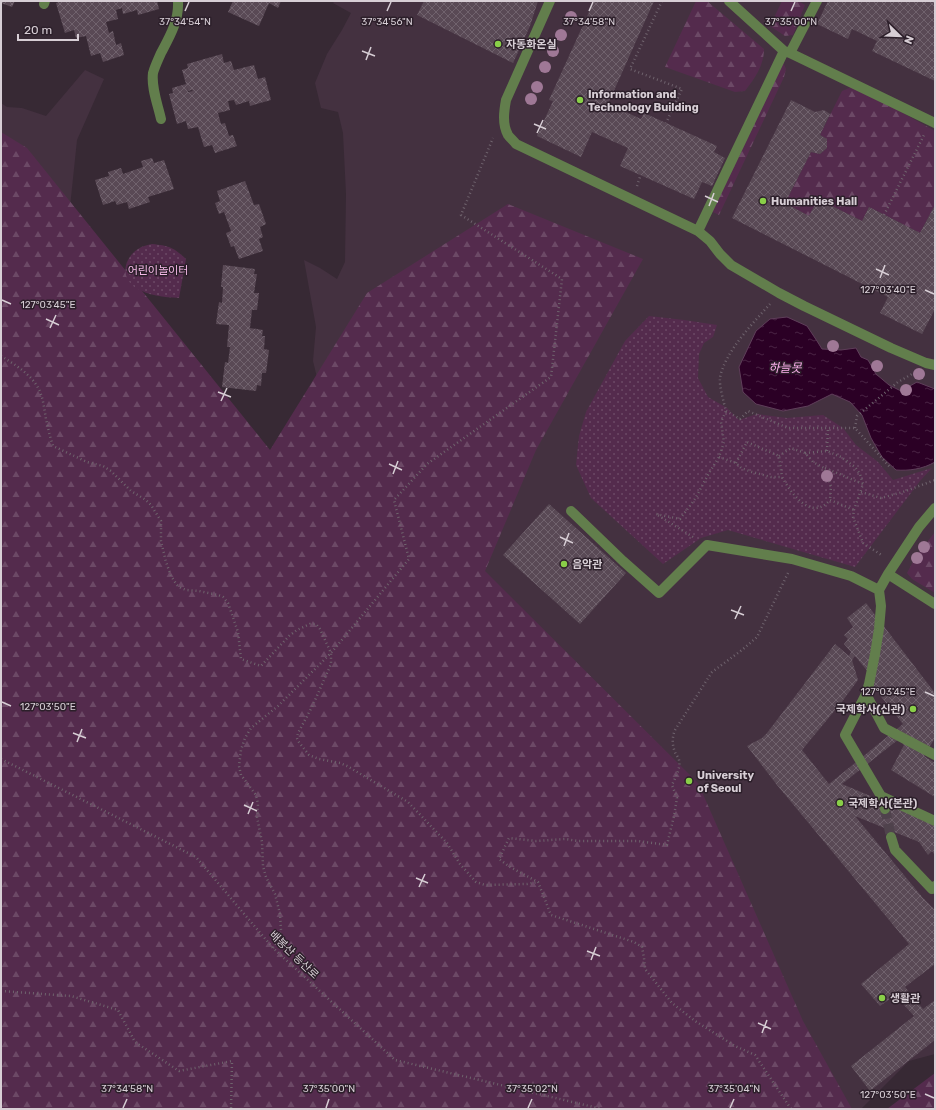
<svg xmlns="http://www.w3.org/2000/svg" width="936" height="1110" font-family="Rubik,'Noto Sans KR',sans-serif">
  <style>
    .built { fill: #443140 }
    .forest { fill: url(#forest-firs) }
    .park { fill: url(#park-dots) }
    .water { fill: url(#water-ripples); stroke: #5f3e5a }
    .building { fill: url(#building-cross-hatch); fill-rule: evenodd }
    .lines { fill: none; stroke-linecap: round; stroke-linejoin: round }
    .minor-tunnel { stroke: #4f424c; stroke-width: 10; stroke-dasharray: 10 5; stroke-linecap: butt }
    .path { stroke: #6f636d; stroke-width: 2.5; stroke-dasharray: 1 3; stroke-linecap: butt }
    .minor { stroke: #627e4c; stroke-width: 10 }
    .tree { fill: #9f7896 }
    .ticks { fill: none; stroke: #d7ced5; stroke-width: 1.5 }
    .poi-dot { fill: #89cf48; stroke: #2c1f2a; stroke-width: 1.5 }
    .labels { text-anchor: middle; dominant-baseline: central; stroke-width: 3; stroke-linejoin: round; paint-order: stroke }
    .poi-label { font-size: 11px; font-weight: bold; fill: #d7ced5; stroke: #2c1f2a; text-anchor: start }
    .park-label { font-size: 11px; fill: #f4b9e7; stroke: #2c1f2a }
    .street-label { font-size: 11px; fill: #d7ced5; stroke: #2c1f2a }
    .water-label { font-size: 12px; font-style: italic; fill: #feb0ee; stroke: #2c1f2a }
    .ticks-label { font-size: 10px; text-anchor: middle; fill: #d7ced5; stroke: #2c1f2a; stroke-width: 3; stroke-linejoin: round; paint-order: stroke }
  </style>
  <defs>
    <pattern id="forest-firs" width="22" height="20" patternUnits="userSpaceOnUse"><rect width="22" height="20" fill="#542b4d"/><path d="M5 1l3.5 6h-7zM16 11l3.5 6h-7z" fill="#6c4966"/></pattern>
    <pattern id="park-dots" width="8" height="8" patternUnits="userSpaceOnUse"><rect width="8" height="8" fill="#542b4d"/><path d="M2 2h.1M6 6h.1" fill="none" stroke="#6c4966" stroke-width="1.8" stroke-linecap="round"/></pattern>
    <pattern id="water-ripples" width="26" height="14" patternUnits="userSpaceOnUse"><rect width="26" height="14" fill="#2b0025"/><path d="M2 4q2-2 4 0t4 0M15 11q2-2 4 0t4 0" fill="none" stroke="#492444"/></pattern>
    <pattern id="building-cross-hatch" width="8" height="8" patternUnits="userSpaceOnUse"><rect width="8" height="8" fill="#594955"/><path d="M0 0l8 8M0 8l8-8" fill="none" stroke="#70626d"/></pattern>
  </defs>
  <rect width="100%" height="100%" fill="#372934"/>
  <path class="built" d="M335 1H935V1054L909 1061 861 1109H786L1 358V103L7 107 22 108 46 116 85 70 104 79 77 140 70 207 248 492 321 394 313 361 316 327 304 260 320 268 337 279 345 262 346 194 343 133 338 112 321 108 315 83 327 54 342 30 351 13 333 3Z"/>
  <path class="forest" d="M696 1H707L764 49C764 65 755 78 745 91L735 92 665 67Z
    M782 1H798L805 5 793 35 785 36 770 26Z
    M783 62 786 69 784 77 719 215 711 211Z
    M854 86 935 131V205L920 233 869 207 862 221 818 199 809 216 785 203 811 152 820 154 827 148V139L820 135 842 91Z
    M1 132 27 148 270 450 367 293 508 204 643 259 536 450 485 571 698 783 803 1021 852 1109H1Z
    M935 532V593L912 579 907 573 916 556Z
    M935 1073V1109H887Z"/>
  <path class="park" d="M152 244C170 246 173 247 186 259L179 298C164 297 148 296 135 287 120 277 124 258 138 249 142 246 148 245 152 244Z
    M649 316 684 320 717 325 713 337 704 343 699 354 698 378 708 397 727 408 739 420 757 414 787 418 823 415 843 428 856 445 878 462 893 480 932 468 920 481 855 567 728 530 701 538 663 564 591 498 576 465 579 436 586 412 625 341Z"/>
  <path class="water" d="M787 317 807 326 817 341 822 349 841 350 856 348 861 357 868 360 876 374 889 385 901 391 917 382 935 389V462C923 469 909 471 896 470L882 457 871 438 862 415 850 402 832 394 808 406 783 411 756 404 743 392 739 367 756 331 770 319Z"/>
  <path class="building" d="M1 1H15L12 7 1 3Z
    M61 1H157L159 9 138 15 137 10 123 14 122 8 116 10 118 19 106 22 109 33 113 31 116 45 121 43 124 55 103 62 100 53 91 56 86 36 76 38 74 30 65 33 56 3Z
    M233 1H281L278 8 269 3 259 26 228 12Z
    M424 1H538L530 26 513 63 417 15Z
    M594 1H654L608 104 641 119 644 113 717 146 714 152 725 158 712 186 702 182 694 199 620 166 628 148 592 132 581 157 537 136 553 101 549 100Z
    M828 1H935V81L872 51 877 41 852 29 848 39 817 24Z
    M222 54 224 63 231 61 234 70 254 65 258 79 265 77 271 100 250 106 249 101 236 105 234 100 228 101 230 110 218 113 221 124 225 123 229 136 233 135 237 146 215 153 212 145 204 147 198 127 188 129 186 121 177 124 169 94 173 93 172 88 186 84 188 92 193 91 192 90 188 91 182 70 188 68 187 64Z
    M791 100 815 112 824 110 830 114 820 135 827 139V148L820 154 811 152 785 203 809 216 818 199 862 221 869 207 920 233 935 205V309L922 334 880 313 888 297 732 218Z
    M152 158 154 163 164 160 174 189 148 197 150 202 129 209 127 202 117 205 115 201 103 205 95 180 109 176 108 172 121 168 123 174 143 167 141 161Z
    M245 181 254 205 259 204 266 224 260 227 263 237 259 239 263 251 239 259 234 246 231 247 226 233 231 231 224 212 219 214 215 203 220 201 217 191Z
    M223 265 255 269 254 274H257L254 293H259L257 310H252L250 328 263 330 262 336H265L264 349 269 350 266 373H262L261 386 257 385 256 391 222 387 225 362 228 363 230 347H227L229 325 216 324 219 302 222 303 223 287H221Z
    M549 504 626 573 580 624 503 555Z
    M866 603 935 693V738L924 756 935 763V797L891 770 904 745 899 739 842 784 932 822 935 825V855L932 851 928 855 919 842 855 816 923 898 935 910V964L905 987 923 1009 935 1000V1040L870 1091 851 1066 914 1016 895 995 880 1006 861 984 909 944 777 785 747 746 762 738 767 733 835 644 849 656 851 652 844 644 848 639 844 635 853 627 847 618ZM855 656 869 673 867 679 903 724 829 784 802 750 841 703 858 680 852 660Z"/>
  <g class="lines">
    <path class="minor-tunnel" d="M885 809 891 837"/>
    <path class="path" d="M662 1 630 69 682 89 666 123
      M637 186 640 177
      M884 215 925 133
      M770 304C753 323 724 353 720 378 719 386 724 403 726 411L740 419 748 411 788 428H855L890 467
      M1 356C14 364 29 373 37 386 43 395 44 408 46 419 48 428 50 437 53 446L87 462 103 466 111 471 131 491 146 500 151 505 161 521V541L166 562 171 576 177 585 181 588 186 590 199 591 218 595 223 597 228 603 238 632 241 659 261 666 289 636 297 630 310 624H316L320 629 331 653V664L312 707 298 733 297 738 298 741 309 755 319 759 340 763 347 766 408 802 447 843 460 864 476 882 485 885 527 884 538 882
      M855 428 857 416 898 382 912 374
      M827 451 828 428
      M805 453 827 451 841 457 855 467 860 474 863 484 854 510 853 517 863 543 883 556
      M779 456 791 448 805 453 813 462 824 468 831 486 830 500
      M719 457 736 463 741 468 752 472 771 477H782C791 493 811 522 830 500L854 510
      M736 463 747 442 779 456 782 477
      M825 468 863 484
      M861 492 881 498 903 492 935 480
      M693 537 656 514 680 519 695 499 709 473 719 457 724 442 721 422 726 411
      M788 573 757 637 742 650 712 672 675 730C672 737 672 745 675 752 676 755 679 758 679 760 681 768 675 778 672 785L677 798 674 816 667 845 638 841H578L565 839 536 841 509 838 499 859 510 867 538 882 551 915 634 942 642 947 644 958 645 969 672 1003 695 1021 735 1046 755 1055 791 1109
      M1 759 196 857 273 948 395 1060 602 1109
      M273 948 279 938 281 930 280 914 275 894 266 877 263 866 262 842 257 817 258 804 256 795 241 775 239 766 241 750 245 738 251 728 278 706 331 653 409 559 394 500 427 464 551 377 562 279 461 215 493 138
      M1 991 71 996 118 1010 135 1042 179 1071 232 1061 231 1109"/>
    <path class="minor" d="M550 1 506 100C504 111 502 124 508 135 510 138 514 141 516 144L698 231 710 241 720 254 731 265 779 293 804 306 891 348 926 363 935 365
      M729 1 784 51 790 53 935 123
      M44 4 45 1
      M790 53 817 1
      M161 119C158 105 151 88 153 73 155 66 158 60 161 53 170 36 179 21 178 1
      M698 231 784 51
      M571 511 623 561 659 593 707 545 792 559 851 576 879 590
      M888 574 935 604
      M866 694 884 728 935 755
      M881 796 935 821
      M885 809 881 796 845 735 866 694 869 684 875 654 879 629 881 606 879 590 888 574 919 527 935 508
      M891 837 895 850 932 889 935 886"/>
  </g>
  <g class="tree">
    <circle cx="571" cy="17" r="6"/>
    <circle cx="561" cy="35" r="6"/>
    <circle cx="553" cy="51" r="6"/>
    <circle cx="545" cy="67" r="6"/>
    <circle cx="537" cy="87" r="6"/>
    <circle cx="531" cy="99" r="6"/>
    <circle cx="833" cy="346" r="6"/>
    <circle cx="877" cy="366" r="6"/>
    <circle cx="919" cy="374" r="6"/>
    <circle cx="906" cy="390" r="6"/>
    <circle cx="827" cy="476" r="6"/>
    <circle cx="924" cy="547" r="6"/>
    <circle cx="917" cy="558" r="6"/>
  </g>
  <path class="ticks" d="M185 11 189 2M387 11 391 2M589 11 593 2M791 11 795 2M362 51 375 56M366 60 371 47M534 124 546 129M537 133 543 120M705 196 718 202M709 206 714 193M876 269 889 275M880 278 885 265M925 290 934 294M2 300 11 304M46 319 59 325M50 328 56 315M218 392 231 397M221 401 227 388M389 464 402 470M393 474 398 461M560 537 573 543M564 546 569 533M731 610 744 615M735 619 741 606M925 692 934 696M2 702 11 706M73 733 86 738M77 742 82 729M244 805 257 811M248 814 253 802M416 878 428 883M419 887 425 874M587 951 600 956M591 960 596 947M758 1023 771 1029M762 1033 767 1020M925 1094 934 1098M123 1108 127 1099M326 1108 329 1099M528 1108 532 1099M730 1108 734 1099"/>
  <g class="poi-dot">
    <circle cx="498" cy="44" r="4"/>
    <circle cx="580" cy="100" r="4"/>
    <circle cx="763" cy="201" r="4"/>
    <circle cx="564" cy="564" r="4"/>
    <circle cx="913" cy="709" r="4"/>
    <circle cx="689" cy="781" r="4"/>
    <circle cx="840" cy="803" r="4"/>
    <circle cx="882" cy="998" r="4"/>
  </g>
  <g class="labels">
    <g class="poi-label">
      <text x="506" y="44">자동화온실</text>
      <text x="588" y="94">Information and<tspan x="588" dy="13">Technology Building</tspan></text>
      <text x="771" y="201">Humanities Hall</text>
      <text x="572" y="564">음악관</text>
      <text x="905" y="709" text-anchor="end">국제학사(신관)</text>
      <text x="697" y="775">University<tspan x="697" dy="13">of Seoul</tspan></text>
      <text x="848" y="803">국제학사(본관)</text>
      <text x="890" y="998">생활관</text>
    </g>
    <g class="park-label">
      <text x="158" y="270">어린이놀이터</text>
    </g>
    <g class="street-label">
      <text transform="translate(294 955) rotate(44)">배봉산 등산로</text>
    </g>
    <g class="water-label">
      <text x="785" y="368">하늘못</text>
    </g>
  </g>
  <g class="ticks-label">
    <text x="185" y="25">37°34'54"N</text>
    <text x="387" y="25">37°34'56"N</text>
    <text x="589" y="25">37°34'58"N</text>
    <text x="791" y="25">37°35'00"N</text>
    <text x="888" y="293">127°03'40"E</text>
    <text x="48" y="308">127°03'45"E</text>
    <text x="888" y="695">127°03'45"E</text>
    <text x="48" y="710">127°03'50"E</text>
    <text x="127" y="1092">37°34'58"N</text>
    <text x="329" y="1092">37°35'00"N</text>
    <text x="532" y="1092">37°35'02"N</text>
    <text x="734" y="1092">37°35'04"N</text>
    <text x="888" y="1098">127°03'50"E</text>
  </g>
  <rect width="936" height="1110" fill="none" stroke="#d7ced5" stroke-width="4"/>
  <g transform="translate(900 36) rotate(113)" stroke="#2c1f2a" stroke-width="3" paint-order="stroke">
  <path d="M0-3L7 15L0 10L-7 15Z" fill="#d7ced5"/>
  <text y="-6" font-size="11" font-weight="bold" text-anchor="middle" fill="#d7ced5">N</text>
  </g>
  <path d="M18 34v6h60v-6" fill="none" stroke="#d7ced5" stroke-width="2"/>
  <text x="24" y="34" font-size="12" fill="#d7ced5" stroke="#2c1f2a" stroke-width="3" paint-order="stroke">20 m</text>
</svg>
